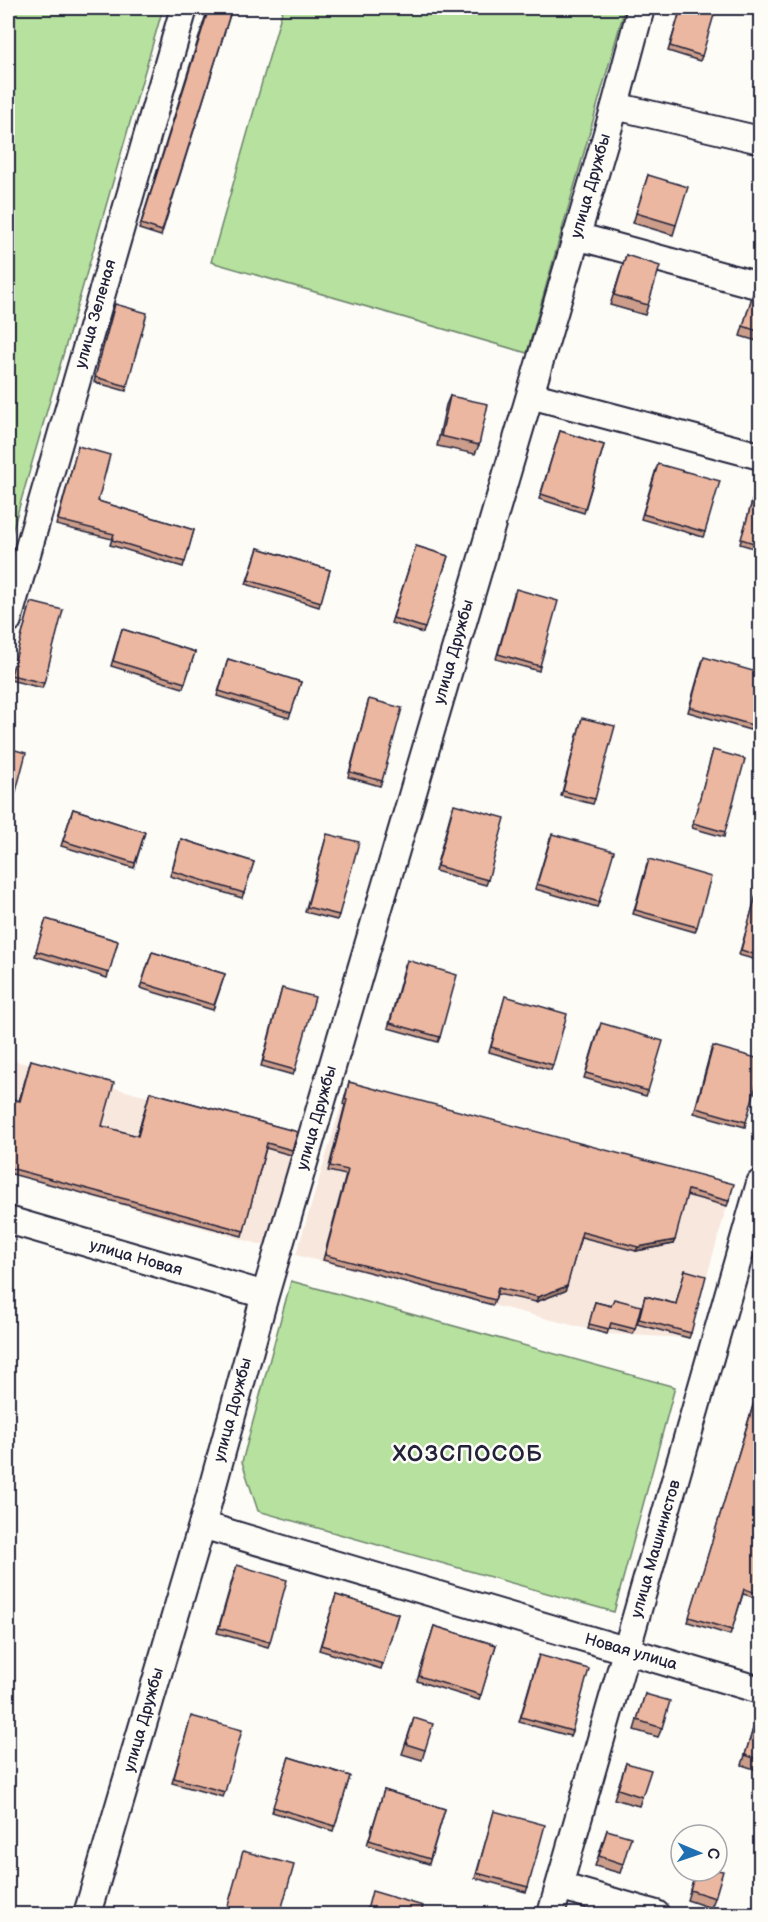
<svg xmlns="http://www.w3.org/2000/svg" width="768" height="1922" font-family="'Balsamiq Sans',sans-serif">
  <style>
    .built { fill: #f8e7dd }
    .green { fill: #b6e19e; stroke: #6c826c; stroke-width: 1.5 }
    .lines { fill: none; stroke-linecap: round; stroke-linejoin: round }
    .street-casing { stroke: #22223b; stroke-width: 30 }
    .street { stroke: #fdfcf7; stroke-width: 26 }
    .wall { fill: #cb9d8a; stroke: #22223b; stroke-width: 1.5 }
    .shaded-wall { fill: #a58070; stroke: #22223b; stroke-width: 1.5 }
    .building { fill: #ecb7a0; stroke: #22223b; stroke-width: 1.5 }
    .labels { text-anchor: middle; dominant-baseline: central; stroke-width: 5; stroke-linejoin: round; paint-order: stroke }
    .street-label { font-size: 16px; fill: #22223b; stroke: #fdfcf7 }
    .district-label { font-size: 22px; font-weight: bold; letter-spacing: 1.5px; fill: #22223b; stroke: #fdfcf7 }
  </style>
  <rect width="100%" height="100%" fill="#fdfcf7"/>
  <filter id="ink" filterUnits="userSpaceOnUse"><feTurbulence type="fractalNoise" baseFrequency=".0167" numOctaves="2"/><feDisplacementMap in="SourceGraphic" scale="12" xChannelSelector="R" yChannelSelector="G"/><feConvolveMatrix kernelMatrix="1 2 1 2 8 2 1 2 1" color-interpolation-filters="sRGB"/></filter>
  <g filter="url(#ink)">
    <path class="built" d="M8 1059 299 1138 266 1246 8 1173Z
      M347 1087 732 1189 689 1338 607 1334 296 1255Z"/>
    <path class="green" d="M8 8H163L8 546Z
      M283 8H625L527 353 211 262Z
      M291 1281 675 1387 614 1612 258 1511 242 1462Z"/>
    <g class="lines">
      <g class="street-casing">
        <path id="street" d="M615 106 760 140
          M576 236 760 286
          M530 395 760 456
          M8 620 184 8
          M8 1220 265 1295
          M202 1525 760 1690
          M559 1886 656 1914
          M87 1914 202 1525 265 1295 615 106 641 8
          M551 1914 760 1183"/>
      </g>
      <use href="#street" class="street"/>
    </g>
    <path class="wall" d="M208 8H232L161 236 139 229Z
      M681 8 702 56 700 61 668 51Z
      M760 55V76L755 75Z
      M648 175 676 225 673 235 633 223Z
      M626 255 648 305 645 315 610 305Z
      M754 291 760 293V342L740 336Z
      M115 304 127 386 126 391 94 382Z
      M450 396 479 445 475 454 437 446 446 405Z
      M560 431 604 445 584 513 539 499Z
      M78 446 98 501 194 530 183 567 110 545 112 539 56 525Z
      M656 469 705 532 703 537 641 519Z
      M760 490V550L740 544 754 494Z
      M416 546 448 556 423 633 391 623Z
      M258 548 330 570 319 607 246 584Z
      M514 594 540 666 539 671 496 659Z
      M31 602 44 683 42 688 10 680Z
      M122 629 195 652 183 688 111 666Z
      M228 659 301 682 289 718 217 696Z
      M702 662 752 725 750 730 688 712Z
      M369 699 382 781 380 786 348 777Z
      M582 718 595 799 593 804 561 796Z
      M713 750 725 832 724 837 692 828Z
      M73 809 145 832 134 868 61 846Z
      M452 809 488 880 486 885 435 871Z
      M327 834 339 915 337 920 305 912Z
      M181 839 254 862 242 898 170 876Z
      M550 839 599 902 597 907 535 889Z
      M647 864 697 927 695 932 633 914Z
      M760 888V961L739 955 757 893Z
      M46 919 118 941 107 978 35 956Z
      M152 952 225 974 213 1010 140 988Z
      M405 965 440 1037 438 1042 388 1028Z
      M282 988 295 1070 293 1075 261 1066Z
      M504 1001 553 1065 551 1070 489 1052Z
      M599 1028 648 1091 646 1096 584 1078Z
      M711 1050 746 1122 745 1127 694 1113Z
      M31 1060 102 1126 137 1136 150 1092 298 1132 291 1155 266 1148 242 1236 8 1173 9 1171 8 1170V1098L19 1101Z
      M349 1082 729 1201 727 1206 686 1195 673 1244 636 1251 581 1237 565 1291 536 1302 497 1294 493 1305 323 1260 346 1175 328 1171 345 1105 343 1104Z
      M685 1270 691 1333 689 1338 637 1324 645 1296 676 1304Z
      M595 1302 611 1306 635 1329 633 1334 609 1328 607 1334 588 1329Z
      M760 1382V1599L743 1594 730 1635 688 1622Z
      M235 1570 270 1642 268 1647 217 1633Z
      M336 1595 398 1614 381 1669 319 1650Z
      M434 1626 496 1645 479 1700 417 1681Z
      M537 1660 572 1731 570 1736 519 1722Z
      M645 1694 662 1728 658 1737 634 1730Z
      M414 1718 425 1750 422 1760 402 1754Z
      M190 1721 225 1792 223 1797 172 1783Z
      M753 1729 760 1731V1771L742 1765Z
      M289 1757 350 1776 333 1831 272 1812Z
      M626 1763 642 1797 639 1806 614 1799Z
      M384 1790 445 1809 429 1864 367 1845Z
      M493 1816 528 1887 526 1892 475 1878Z
      M607 1830 623 1864 620 1873 595 1866Z
      M696 1871 715 1898 711 1908 687 1900Z"/>
    <path class="shaded-wall" d="M675 1240 673 1244 636 1251 638 1247Z
      M567 1286 565 1291 536 1302 538 1297Z"/>
    <path class="building" d="M209 8H232L162 231 141 224Z
      M681 8H716L702 56 670 46Z
      M760 57V71L757 70Z
      M648 175 688 187 676 225 636 213Z
      M626 255 660 266 648 305 614 295Z
      M754 291 760 293V332L743 326Z
      M115 304 147 313 127 386 95 377Z
      M450 396 488 404 479 445 441 436Z
      M560 431 604 445 585 508 541 494Z
      M78 446 110 455 98 501 194 530 185 562 112 540 114 534 58 520Z
      M658 464 720 481 705 532 643 514Z
      M756 489 760 490V545L741 539Z
      M416 546 448 556 425 628 393 618Z
      M258 548 330 570 321 602 248 580Z
      M516 589 558 601 540 666 498 654Z
      M31 602 63 610 44 683 11 675Z
      M122 629 195 652 185 683 113 661Z
      M704 657 760 673V694L752 725 690 707Z
      M228 659 301 682 291 713 219 691Z
      M369 699 402 708 382 781 350 772Z
      M582 718 615 726 595 799 563 791Z
      M8 748 26 753 8 822Z
      M713 750 745 759 725 832 693 823Z
      M454 804 505 818 488 880 437 866Z
      M73 809 145 832 135 863 63 841Z
      M327 834 359 842 339 915 307 907Z
      M552 834 614 851 599 902 537 884Z
      M181 839 254 862 244 893 172 871Z
      M649 859 711 877 697 927 635 910Z
      M758 888H760V956L741 950Z
      M46 919 118 941 109 973 36 951Z
      M152 952 225 974 214 1005 142 983Z
      M407 960 457 975 440 1037 390 1023Z
      M282 988 315 997 295 1070 263 1061Z
      M505 996 567 1014 553 1065 491 1047Z
      M601 1023 663 1041 648 1091 586 1073Z
      M713 1046 760 1059V1072L746 1122 696 1108Z
      M31 1060 114 1083 102 1126 138 1136 150 1092 298 1132 292 1150 267 1143 244 1231 10 1168 11 1166 8 1165V1098L20 1101Z
      M349 1082 734 1184 729 1201 688 1190 675 1240 638 1247 582 1232 567 1286 538 1297 498 1288 495 1300 325 1255 348 1170 330 1166 347 1100 345 1099Z
      M685 1270 706 1276 691 1333 639 1319 645 1296 676 1304Z
      M614 1299 641 1306 635 1329 611 1323 609 1329 589 1324 595 1302 611 1306Z
      M760 1383V1594L744 1589 732 1630 689 1617Z
      M237 1565 287 1580 270 1642 219 1628Z
      M336 1595 398 1614 383 1664 321 1645Z
      M434 1626 496 1645 481 1695 419 1676Z
      M539 1655 589 1669 572 1731 521 1717Z
      M645 1694 670 1701 662 1728 637 1720Z
      M191 1716 242 1730 225 1792 174 1778Z
      M414 1718 433 1724 425 1750 406 1744Z
      M753 1729 760 1731V1760L745 1755Z
      M289 1757 350 1776 335 1826 273 1807Z
      M626 1763 651 1770 642 1797 618 1789Z
      M384 1790 445 1809 430 1859 369 1840Z
      M494 1811 545 1825 528 1887 477 1873Z
      M607 1830 631 1837 623 1864 599 1856Z
      M243 1851 294 1865 280 1914H230L226 1913Z
      M717 1870 723 1871 715 1898 690 1890 696 1871H717Z
      M372 1891 423 1906 421 1914H366Z"/>
  </g>
  <g class="labels">
    <g class="street-label">
      <text transform="translate(591 186) rotate(-74)">улица Дружбы</text>
      <text transform="translate(96 314) rotate(-74)">улица Зеленая</text>
      <text transform="translate(454 652) rotate(-74)">улица Дружбы</text>
      <text transform="translate(317 1118) rotate(-74)">улица Дружбы</text>
      <text transform="translate(136 1258) rotate(16)">улица Новая</text>
      <text transform="translate(233 1410) rotate(-75)">улица Доужбы</text>
      <text transform="translate(656 1549) rotate(-74)">улица Машинистов</text>
      <text transform="translate(631 1652) rotate(16)">Новая улица</text>
      <text transform="translate(144 1720) rotate(-74)">улица Дружбы</text>
    </g>
    <g class="district-label">
      <text x="468" y="1454">ХОЗСПОСОБ</text>
    </g>
  </g>
  <rect width="768" height="1922" fill="none" stroke="#fdfcf7" stroke-width="30"/>
  <rect x="15" y="15" width="738" height="1892" fill="none" stroke="#22223b" stroke-width="2" filter="url(#ink)"/>
  <g transform="translate(699 1853) rotate(92)"><circle r="28" fill="#fdfcf7" stroke="#a5a5ac" stroke-width="1.5"/>
  <path d="M0-4.5L10 22L0 15L-10 22Z" fill="#1f6fb2"/>
  <text y="-9" font-size="16" font-weight="bold" text-anchor="middle" fill="#22223b">С</text>
  </g>
</svg>
